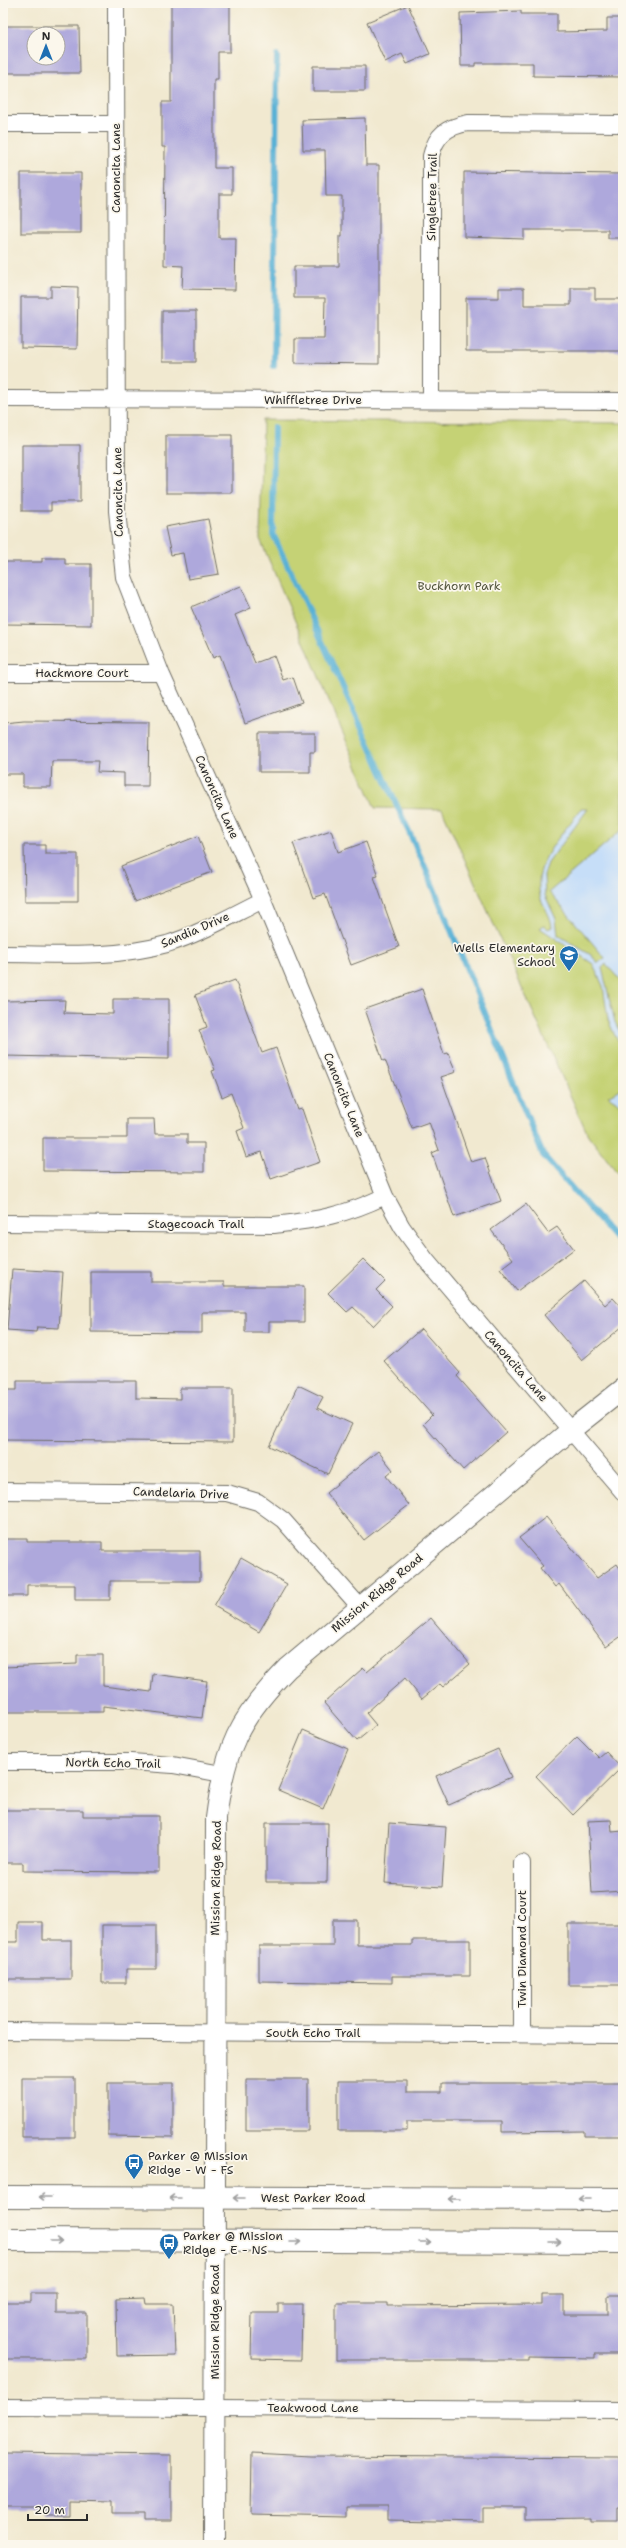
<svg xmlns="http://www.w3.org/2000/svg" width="626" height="2548" font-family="'Shantell Sans',sans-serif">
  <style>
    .built { fill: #c6def8 }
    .green { fill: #c5d274; stroke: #787e50 }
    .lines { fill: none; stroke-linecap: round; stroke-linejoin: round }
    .stream { stroke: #58b1d5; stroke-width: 6 }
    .building { fill: #aea8dc; fill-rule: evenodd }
    .minor-casing { stroke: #706e65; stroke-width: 18 }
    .tertiary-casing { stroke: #706e65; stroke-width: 22 }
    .secondary-casing { stroke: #706e65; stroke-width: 24 }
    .minor { stroke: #fff; stroke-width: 16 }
    .tertiary { stroke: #fff; stroke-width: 20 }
    .secondary { stroke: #fff; stroke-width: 22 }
    .oneway { stroke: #a0a0a0 }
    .labels { text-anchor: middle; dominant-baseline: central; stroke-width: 3.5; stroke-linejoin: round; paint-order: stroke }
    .street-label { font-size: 12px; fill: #2b2b2b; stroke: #fbf7ec }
    .park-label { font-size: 12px; fill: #52553d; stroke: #fbf7ec }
    .poi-label { font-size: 12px; fill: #2b2b2b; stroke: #fbf7ec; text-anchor: start }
  </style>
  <rect width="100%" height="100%" fill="#fbf7ec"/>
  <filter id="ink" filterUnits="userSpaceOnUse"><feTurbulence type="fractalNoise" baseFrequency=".025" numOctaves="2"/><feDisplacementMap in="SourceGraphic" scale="8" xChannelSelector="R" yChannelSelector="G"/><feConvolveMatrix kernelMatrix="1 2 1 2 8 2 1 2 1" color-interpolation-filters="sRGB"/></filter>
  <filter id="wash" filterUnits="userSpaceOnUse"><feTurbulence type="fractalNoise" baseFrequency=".012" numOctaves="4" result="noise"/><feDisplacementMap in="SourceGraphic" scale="16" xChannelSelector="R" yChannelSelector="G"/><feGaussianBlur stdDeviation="0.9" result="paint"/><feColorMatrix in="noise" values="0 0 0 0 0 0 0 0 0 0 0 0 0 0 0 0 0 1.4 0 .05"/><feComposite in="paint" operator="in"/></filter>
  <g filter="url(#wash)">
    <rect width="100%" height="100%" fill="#f1e9d0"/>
    <path class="built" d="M442 809H623V1180L588 1135Z"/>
    <path class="green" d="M263 420 623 423V829L549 892 605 958 598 963 591 955 558 935 556 919 545 895 544 875 548 863 588 809H581C563 834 532 862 540 896 543 907 551 915 552 927L548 929 544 925 540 928 593 964 603 986 608 1020 615 1036 623 1046V1087L608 1096 623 1106V1180L588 1135 442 809 375 808 260 539Z
      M606 964 623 984V1038L615 1022 602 968Z"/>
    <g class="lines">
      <path class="stream" d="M274 366 277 56
        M274 427 273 534 426 869 543 1155 623 1247"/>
    </g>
    <g id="blocks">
      <path class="building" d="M171 3H230V52H218V79H214V168H232V194H219V238H236L235 290 182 289 183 266 164 265 165 147H162V102H171Z
        M408 5 430 54 407 64 402 54 385 62 367 22Z
        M521 11V14H557V32L607 31V18H623V77L533 76V63H475V66H461L460 13Z
        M3 26H79L80 73H3ZM34 34H58V58H34Z
        M313 66H365V91H313Z
        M365 118 366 165H379V364L295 363V339H324L325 298H294V266H339V236H342V196H326L325 150H303L302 120Z
        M464 172 623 174V238H608V230H524V239L464 237Z
        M21 173H81V233H21Z
        M51 286 78 287 77 349 21 348V297H51Z
        M499 288H524V305H571V288H595V299H623V351H466V298H499Z
        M162 311H196V362H162Z
        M166 435H232V493H166Z
        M22 445H80V502H51V511H22Z
        M208 519 219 574 188 579 183 553 171 555 165 527Z
        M42 558H65V564H91V625L3 624V562H42Z
        M241 586 251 608 235 615 255 663 274 656 283 680 293 677 302 703 245 723 220 655 213 658 191 607Z
        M24 721 149 722 148 786H124V773L97 772 98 761H52L51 787H23V774H3V723Z
        M259 733H315V752H310V772H259Z
        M331 830 338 852 366 842 378 876 374 877 399 947 351 965 325 894 313 898 293 843Z
        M198 836 212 872 135 901 121 866Z
        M24 845H45V854H78V901H25Z
        M235 980 262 1053 276 1048 298 1110 302 1109 320 1162 271 1179 262 1152 246 1157 237 1131 244 1128 231 1093 222 1097 212 1071 215 1070 199 1030 207 1027 195 995Z
        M422 989 444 1054 448 1053 456 1072 441 1077 471 1162 485 1158 501 1201 454 1217 432 1153 439 1150 429 1122 412 1128 385 1060 383 1061 365 1009Z
        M113 999H169V1059L3 1056V1001L65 1000 64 1013 113 1014Z
        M127 1119H154L155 1134H187V1143H204V1172L43 1171V1138H127Z
        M526 1204 548 1233 557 1227 574 1249 517 1291 500 1269 513 1259 491 1230Z
        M363 1259 385 1281 376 1290 392 1306 373 1326 353 1307 347 1312 328 1293Z
        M12 1269 63 1272 59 1328 37 1327 36 1332 7 1330Z
        M91 1272H151V1282H224V1286H304V1322H269V1332H245V1312H202V1333L91 1332Z
        M584 1281 605 1305 613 1298 623 1309V1326L582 1360 544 1315Z
        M421 1329 460 1373 457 1376 506 1432 463 1470 423 1424 432 1415 384 1361Z
        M17 1381H136V1398L180 1399V1388H233V1442L3 1440V1390H17Z
        M298 1385 323 1397 317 1408 352 1424 328 1474 269 1446Z
        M378 1451 393 1470 386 1476 409 1505 364 1540 326 1493Z
        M546 1517 597 1578 617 1564 623 1573V1635L606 1647 559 1584 555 1587 540 1568 543 1566 519 1538Z
        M3 1539H27V1542H102V1551H200V1581H110V1600H75V1585H27V1596H5Z
        M241 1558 287 1584 259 1632 214 1606Z
        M431 1618 470 1664 443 1687 440 1684 422 1699 405 1678 366 1713 376 1725 357 1741 324 1703 363 1668 367 1672Z
        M77 1655H103V1686L151 1692 153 1674 207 1681 202 1718 103 1706V1712H3V1667L77 1664Z
        M303 1730 348 1749 323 1809 278 1790Z
        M577 1736 599 1758 606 1752 621 1768 573 1815 536 1776Z
        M498 1749 511 1777 449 1805 436 1776Z
        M3 1810H83V1816H159V1872L23 1871V1863H3Z
        M611 1820 612 1832 623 1831V1891L592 1893 588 1821Z
        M266 1823H328L327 1882H266Z
        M389 1823 446 1827 442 1887 385 1883Z
        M333 1920H357V1945H412V1940H470V1976H392V1983L259 1981V1946H333Z
        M18 1922H43V1940H71V1979H3V1942H18Z
        M568 1924H623V1985H568Z
        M102 1925H156V1969H126V1983H102Z
        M22 2078H75V2137H22Z
        M246 2079H308V2131H246Z
        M338 2081H407V2092H442V2083H623V2136H584V2131L502 2132V2121H407V2131H338Z
        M108 2083H173V2137L108 2136Z
        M31 2293H56V2313H87V2359H3V2302H31Z
        M542 2295H564V2314H608V2296H623V2354H595V2358L528 2357V2360H336V2303H388V2306L542 2305Z
        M145 2298 146 2304H173L175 2355 117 2356 116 2299Z
        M278 2304H302L301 2360 251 2359 252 2313H278Z
        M3 2453 171 2455V2520H145V2514H113V2501L69 2500V2515H45V2507H3Z
        M252 2453 310 2456 623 2458V2507H617V2521H591V2518L524 2519V2507H483V2522L387 2520V2507H346V2517L251 2515Z"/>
    </g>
  </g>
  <g filter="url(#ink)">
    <use href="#blocks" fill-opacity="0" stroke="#706e65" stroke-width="1"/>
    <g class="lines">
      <g class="minor-casing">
        <path id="minor" d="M116 3 117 511 124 577 161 673 263 900 385 1196 402 1227 426 1260 623 1492
          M3 124H116
          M3 399 623 401
          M431 400V156C436 134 447 127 468 123L623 124
          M3 673H161
          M3 954C58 954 113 959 167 944 200 934 232 915 263 900
          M3 1223 274 1225C317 1220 346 1215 385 1196
          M3 1491 227 1493 258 1502 283 1520 360 1607
          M3 1762H131L173 1765 222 1774
          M522 1863V2034
          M3 2031 623 2035
          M3 2407 623 2410"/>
      </g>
      <g class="tertiary-casing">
        <path id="tertiary" d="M214 2545 216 1818C225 1748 238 1719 288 1668L571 1430 623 1389"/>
      </g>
      <g class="secondary-casing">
        <path id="secondary" d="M3 2197 623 2199
          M3 2240 623 2242"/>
      </g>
      <use href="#minor" class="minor"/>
      <use href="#tertiary" class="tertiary"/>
      <use href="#secondary" class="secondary"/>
    </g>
    <defs><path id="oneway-shaft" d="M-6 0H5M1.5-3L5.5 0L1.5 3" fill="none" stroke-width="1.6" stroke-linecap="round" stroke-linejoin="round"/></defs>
    <g class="oneway">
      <use href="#oneway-shaft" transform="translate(45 2197) rotate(-180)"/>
      <use href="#oneway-shaft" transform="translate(175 2198) rotate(-180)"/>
      <use href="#oneway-shaft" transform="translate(239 2198) rotate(-180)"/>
      <use href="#oneway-shaft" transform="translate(454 2199) rotate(-180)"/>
      <use href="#oneway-shaft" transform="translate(584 2199) rotate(-180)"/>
      <use href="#oneway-shaft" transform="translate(56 2241)"/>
      <use href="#oneway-shaft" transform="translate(295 2242)"/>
      <use href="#oneway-shaft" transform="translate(425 2242)"/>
      <use href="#oneway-shaft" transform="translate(555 2242)"/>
    </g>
  </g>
  <defs>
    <g id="school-pin" transform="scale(1)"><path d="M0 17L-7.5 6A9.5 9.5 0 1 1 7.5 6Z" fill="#1f6fb2" stroke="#fbf7ec"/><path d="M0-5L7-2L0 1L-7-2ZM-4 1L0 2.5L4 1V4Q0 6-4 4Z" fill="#fff"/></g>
    <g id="bus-pin" transform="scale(1)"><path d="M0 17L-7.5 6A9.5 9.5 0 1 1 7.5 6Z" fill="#1f6fb2" stroke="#fbf7ec"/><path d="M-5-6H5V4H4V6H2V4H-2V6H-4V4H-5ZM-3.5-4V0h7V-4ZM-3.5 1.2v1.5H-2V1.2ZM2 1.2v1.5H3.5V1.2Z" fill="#fff"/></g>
  </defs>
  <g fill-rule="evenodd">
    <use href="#school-pin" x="569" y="955"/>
    <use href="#bus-pin" x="134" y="2163"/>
    <use href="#bus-pin" x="169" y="2243"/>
  </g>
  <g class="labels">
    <g class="street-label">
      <text transform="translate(116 168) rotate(-90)">Canoncita Lane</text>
      <text transform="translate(432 197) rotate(-89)">Singletree Trail</text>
      <text x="313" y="400">Whiffletree Drive</text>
      <text transform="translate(118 492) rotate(-91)">Canoncita Lane</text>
      <text x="82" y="673">Hackmore Court</text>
      <text transform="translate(217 797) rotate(66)">Canoncita Lane</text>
      <text transform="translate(195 930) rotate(-23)">Sandia Drive</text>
      <text transform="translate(344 1095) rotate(68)">Canoncita Lane</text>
      <text x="196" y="1224">Stagecoach Trail</text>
      <text transform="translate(516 1366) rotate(49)">Canoncita Lane</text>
      <text transform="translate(181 1493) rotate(2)">Candelaria Drive</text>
      <text transform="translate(377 1593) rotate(-40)">Mission Ridge Road</text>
      <text transform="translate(113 1763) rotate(1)">North Echo Trail</text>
      <text transform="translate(216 1878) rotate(-89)">Mission Ridge Road</text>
      <text transform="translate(522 1949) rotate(-90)">Twin Diamond Court</text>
      <text x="313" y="2033">South Echo Trail</text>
      <text x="313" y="2198">West Parker Road</text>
      <text transform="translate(215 2322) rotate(-90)">Mission Ridge Road</text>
      <text x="313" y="2408">Teakwood Lane</text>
    </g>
    <g class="park-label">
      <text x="459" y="586">Buckhorn Park</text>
    </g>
    <g class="poi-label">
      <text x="555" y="948" text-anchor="end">Wells Elementary<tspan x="555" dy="14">School</tspan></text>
      <text x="148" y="2156">Parker @ Mission<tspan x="148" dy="14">Ridge - W - FS</tspan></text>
      <text x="183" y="2236">Parker @ Mission<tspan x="183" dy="14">Ridge - E - NS</tspan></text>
    </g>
  </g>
  <rect width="626" height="2548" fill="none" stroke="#fbf7ec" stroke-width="16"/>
  <g transform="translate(46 46)"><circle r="19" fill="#fbf7ec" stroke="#a8a59f"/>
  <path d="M0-3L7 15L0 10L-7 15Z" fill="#1f6fb2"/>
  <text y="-6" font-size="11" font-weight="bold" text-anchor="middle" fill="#2b2b2b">N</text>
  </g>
  <path d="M28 2514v6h59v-6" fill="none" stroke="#2b2b2b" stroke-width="2"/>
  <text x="34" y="2514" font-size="12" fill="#2b2b2b" stroke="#fbf7ec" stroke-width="3" paint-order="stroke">20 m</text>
</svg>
